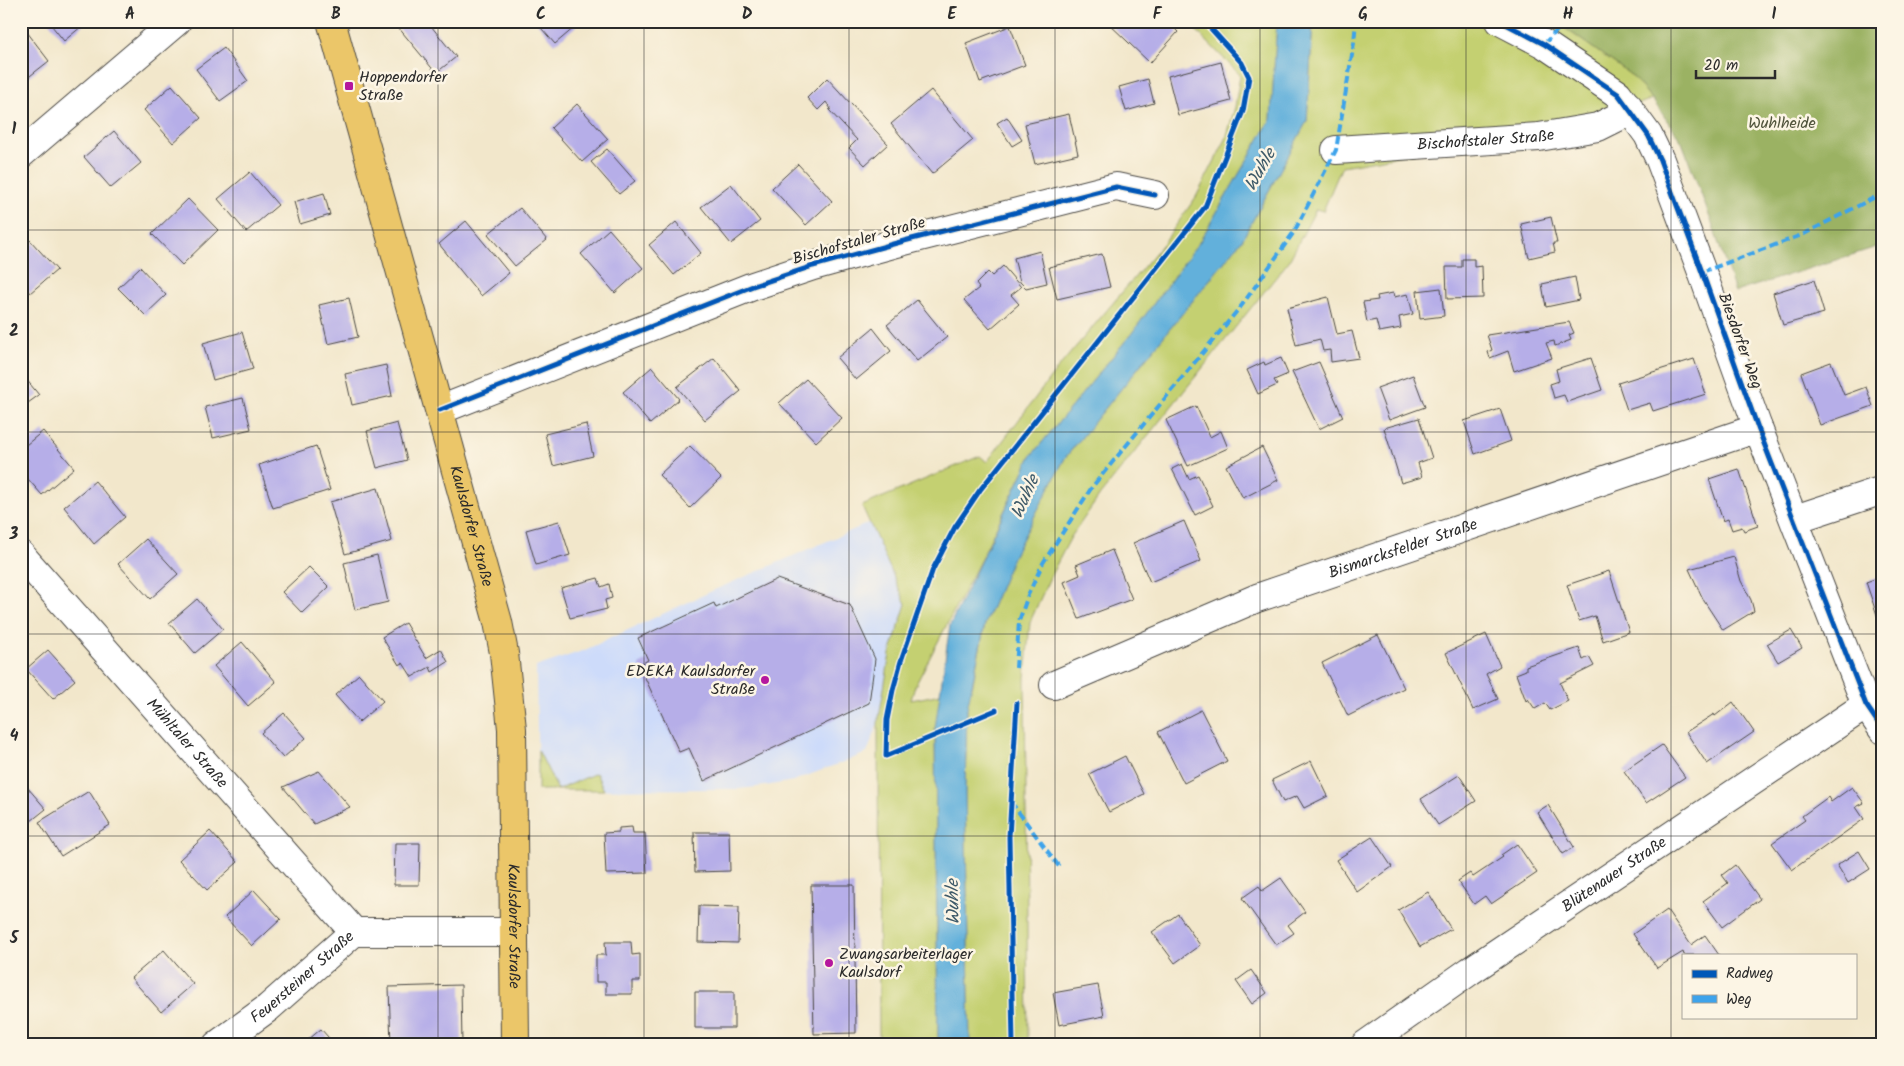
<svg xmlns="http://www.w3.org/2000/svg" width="1904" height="1066" font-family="Kalam,sans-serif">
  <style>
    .built { fill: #cddbfa }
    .green { fill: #c4d071; stroke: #787e4e }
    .forest { fill: #9bb263; stroke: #636e47 }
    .water { fill: #62b0db; stroke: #466e83 }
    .building { fill: #b6aee8 }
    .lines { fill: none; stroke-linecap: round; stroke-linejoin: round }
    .minor-casing { stroke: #494743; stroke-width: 30 }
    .major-casing { stroke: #494743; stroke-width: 30 }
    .minor { stroke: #fff; stroke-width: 28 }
    .major { stroke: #ebc669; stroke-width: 28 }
    .quiet { stroke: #3ea3eb; stroke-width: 4; stroke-dasharray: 8 4; stroke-linecap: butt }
    .cycleway-casing { stroke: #fcf5e5; stroke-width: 8 }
    .cycleway { stroke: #0057b8; stroke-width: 5 }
    .grid { fill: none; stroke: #2b2b2b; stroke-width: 1; stroke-opacity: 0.55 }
    .poi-dot { fill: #b5179e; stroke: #fcf5e5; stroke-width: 2 }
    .labels { text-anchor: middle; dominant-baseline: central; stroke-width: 5; stroke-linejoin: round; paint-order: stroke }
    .poi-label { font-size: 16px; fill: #2b2b2b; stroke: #fcf5e5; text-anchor: start }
    .park-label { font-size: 16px; fill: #51543c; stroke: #fcf5e5 }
    .street-label { font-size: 16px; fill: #2b2b2b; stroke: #fcf5e5 }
    .water-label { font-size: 18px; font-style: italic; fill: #3e5a69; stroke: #fcf5e5 }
    .neatline { fill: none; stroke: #2b2b2b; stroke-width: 2 }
    .grid-label { font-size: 16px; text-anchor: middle; font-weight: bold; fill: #2b2b2b }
  </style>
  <rect width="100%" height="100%" fill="#fcf5e5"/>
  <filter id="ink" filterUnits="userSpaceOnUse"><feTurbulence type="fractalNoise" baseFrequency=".02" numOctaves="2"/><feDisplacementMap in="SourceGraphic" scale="10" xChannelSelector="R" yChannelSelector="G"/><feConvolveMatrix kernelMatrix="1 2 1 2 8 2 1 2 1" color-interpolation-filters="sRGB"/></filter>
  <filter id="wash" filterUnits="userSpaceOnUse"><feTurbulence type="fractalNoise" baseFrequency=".0096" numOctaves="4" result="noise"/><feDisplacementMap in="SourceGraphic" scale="20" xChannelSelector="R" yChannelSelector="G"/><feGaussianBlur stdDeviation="1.12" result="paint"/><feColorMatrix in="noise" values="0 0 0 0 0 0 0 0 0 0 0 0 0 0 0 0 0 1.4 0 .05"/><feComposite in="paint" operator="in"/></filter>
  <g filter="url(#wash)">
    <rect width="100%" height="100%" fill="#f2e7cb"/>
    <path class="built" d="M869 523 906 604 890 654 878 723 867 753 793 781 765 786 739 789 538 790 536 667 585 650 712 591Z"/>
    <path class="green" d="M1187 21H1277L1271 119 1200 241 1132 333 1031 456 982 557 915 686 911 700 972 688 985 624 1013 557 1065 458 1242 240 1307 121 1313 21H1555L1631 75 1652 99 1592 122 1342 166 1323 211 1316 209 1289 261 1100 495 1071 537 1051 575 1030 622 1025 678 1028 1045H970L965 791 967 710 935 729 938 1045H879L878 723 890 654 906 604 862 506 980 456 987 462 1057 369 1163 244 1196 197 1226 139 1235 107 1240 75Z
      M538 750 558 790 596 773 604 790H538Z"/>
    <path class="forest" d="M1555 21H1883V245L1735 292 1710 218 1682 142 1652 99 1631 75Z"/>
    <path class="water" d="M1277 21H1313L1307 121 1242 240 1065 458 1013 557 985 624 967 709 965 791 970 1045H938L935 728 950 625 1031 456 1132 333 1200 241 1271 119Z"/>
    <g id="blocks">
      <path class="building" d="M48 21H88L64 41Z
        M393 21H427L456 57 436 73Z
        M535 21H582L555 44Z
        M1106 21H1167L1178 32 1150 63Z
        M1010 26 1025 65 980 82 966 43Z
        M24 28 49 61 21 83V30Z
        M224 48 248 81 220 101 196 69Z
        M1221 62 1231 101 1178 115 1168 76Z
        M827 78 888 144 865 165 849 148 857 140 829 110 831 109 826 102 818 110 807 98Z
        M1148 79 1154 103 1126 111 1119 87Z
        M172 85 201 118 173 143 144 110Z
        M931 90 973 140 932 174 891 124Z
        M577 104 608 139 582 162 551 128Z
        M1069 114 1078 154 1035 164 1025 124Z
        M1007 117 1022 140 1012 146 997 123Z
        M114 131 141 163 111 188 84 157Z
        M607 149 635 181 619 194 591 162Z
        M798 164 832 201 806 225 772 188Z
        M250 172 278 205 246 232 218 199Z
        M731 184 760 221 731 244 701 207Z
        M324 193 330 215 300 224 294 202Z
        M188 199 218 230 182 265 152 234Z
        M520 208 547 240 515 266 488 234Z
        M1551 217 1557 243H1553L1555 252 1529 258 1521 224Z
        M466 221 509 273 481 296 439 244Z
        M676 222 701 253 674 275 649 245Z
        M609 229 643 268 615 293 581 254Z
        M30 240 57 270 30 293 21 283V248Z
        M1040 251 1047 283 1026 288 1020 282 1014 258Z
        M1102 254 1110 287 1057 299 1049 267Z
        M1462 259H1474V267L1482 266 1483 298 1447 299 1446 267H1462Z
        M1003 266 1021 287 1011 295 1019 304 990 329 964 300 979 288 976 284 988 272 992 276Z
        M140 267 166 295 145 315 118 288Z
        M1575 277 1579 300 1546 307 1542 284Z
        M1814 280 1824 313 1783 325 1773 293Z
        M1441 288 1444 316 1420 319 1417 291Z
        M1393 293 1394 297 1408 294 1413 314 1399 317 1401 328 1379 332 1376 320 1367 322 1363 302 1378 300 1377 296Z
        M1328 297 1337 334 1352 331 1359 358 1331 362 1330 350 1323 351 1320 339 1296 345 1287 308Z
        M349 298 358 337 328 344 319 305Z
        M917 300 947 337 917 361 887 325Z
        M1569 322 1574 333 1569 335 1571 340 1555 346 1554 341 1546 343 1552 358 1514 371 1508 351 1490 358 1488 352 1492 350 1487 335Z
        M873 328 891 351 856 380 837 358Z
        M242 332 253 369 213 380 203 343Z
        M714 358 741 391 705 420 677 387Z
        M1281 358 1288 374 1274 380 1277 385 1258 394 1247 370 1264 362 1265 365Z
        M1591 358 1602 390 1567 402 1564 395 1554 398 1550 384 1559 381 1556 369Z
        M1694 359 1706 394 1653 411 1650 403 1627 410 1618 383Z
        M1319 362 1343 417 1319 429 1292 372Z
        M1831 362 1844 395 1866 387 1873 406 1820 425 1801 373Z
        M386 365 392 396 352 405 345 374Z
        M652 367 679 399 650 424 623 392Z
        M21 373 39 395 21 408Z
        M1413 375 1425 407 1389 420 1377 388Z
        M806 379 842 418 816 442 779 403Z
        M243 398 251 429 213 438 205 407Z
        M1196 406 1210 437 1221 431 1228 448 1188 466 1166 420Z
        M1500 409 1511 441 1475 454 1464 421Z
        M1419 418 1432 458 1418 463 1422 477 1401 483 1384 428Z
        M397 423 407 460 377 468 367 431Z
        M586 424 593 456 553 466 545 434Z
        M43 431 74 468 42 495 21 471V449Z
        M316 446 330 490 273 508 259 465Z
        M690 446 721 478 690 508 659 475Z
        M1262 447 1278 480 1243 498 1226 466Z
        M1182 464 1189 479 1198 475 1213 506 1195 515 1172 469Z
        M1739 469 1758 526 1744 531 1742 527 1732 530 1728 519 1723 521 1709 479Z
        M95 481 125 517 94 544 64 507Z
        M378 488 392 541 345 554 330 502Z
        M559 521 570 555 536 565 526 530Z
        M1184 521 1201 561 1150 582 1133 543Z
        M146 539 178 574 150 599 118 564Z
        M1112 550 1132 599 1079 619 1064 582 1080 575 1076 565Z
        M377 555 388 602 355 610 344 563Z
        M1734 557 1741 581 1751 600 1754 611 1723 630 1704 601 1689 569Z
        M309 567 329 587 302 613 282 592Z
        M1609 571 1629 632 1603 641 1595 616 1579 621 1567 585Z
        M1883 576V630H1882L1866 582Z
        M598 578 601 587 609 584 612 598 605 600 607 609 570 618 561 588Z
        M777 579 850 605 875 659 869 703 704 781 689 748 679 752 647 682 639 665 648 660 638 638 714 603 716 608Z
        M197 599 223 629 195 653 169 623Z
        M405 623 426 658 441 649 448 662 432 672 430 667 412 677 403 663 399 665 382 637Z
        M1791 630 1802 648 1778 662 1767 644Z
        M1486 634 1500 666 1486 674 1498 699 1473 710 1446 653Z
        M1378 635 1404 688 1348 716 1322 663Z
        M242 642 276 682 248 706 214 666Z
        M1579 648 1583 660 1589 657 1594 666 1560 683 1568 701 1550 710 1545 703 1535 709 1528 699 1526 701 1516 674 1526 670V666Z
        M48 650 75 680 53 699 26 669Z
        M359 674 383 701 359 722 335 695Z
        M1733 702 1754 732 1707 764 1686 732 1714 714 1715 716Z
        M1201 710 1227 761 1184 783 1158 732Z
        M284 713 306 738 283 758 261 733Z
        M1662 745 1685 777 1646 803 1624 771Z
        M1125 756 1144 794 1109 812 1089 774Z
        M1311 761 1328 796 1304 808 1297 796 1283 802 1272 780Z
        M319 771 350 807 314 824 283 787Z
        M1459 775 1476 801 1438 825 1421 799Z
        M21 780 46 809 21 829Z
        M1852 787 1864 803 1856 807 1864 819 1792 870 1772 843 1805 820 1802 816 1828 797 1831 802Z
        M89 791 110 825 61 856 39 822Z
        M1548 805 1574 847 1563 854 1537 812Z
        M632 827 633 833H645L647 873 606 874 604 833 619 832V828Z
        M210 831 238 862 207 890 179 860Z
        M694 832H729L730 871 695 872Z
        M1372 837 1392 867 1357 892 1336 860Z
        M395 843H420L419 885H394Z
        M1517 844 1537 873 1491 904 1485 896 1474 904 1458 881 1470 873 1473 877 1503 857 1501 855Z
        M1859 851 1870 869 1848 883 1837 865Z
        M1735 865 1760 899 1722 927 1703 901 1728 883 1722 875Z
        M1281 878 1305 912 1288 925 1294 933 1276 945 1242 898 1259 886 1262 891Z
        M811 885H854L856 1033 814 1034Z
        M254 890 281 919 252 946 225 917Z
        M1428 892 1451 929 1420 947 1398 910Z
        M699 906 739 907 738 943 698 942Z
        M1667 910 1691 945 1705 935 1719 955H1684L1683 952 1657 968 1633 934Z
        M1178 914 1200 945 1175 963 1152 932Z
        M605 942H631L632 955 640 954V981H632V994H606V982H596V955H606Z
        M164 950 193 984 161 1012 131 978Z
        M1251 970 1267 993 1252 1004 1236 981Z
        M461 985 462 1045H391L389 987Z
        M1098 985 1104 1016 1059 1025 1053 993Z
        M695 992H734V1028H695Z
        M321 1029 335 1045H302Z
        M1619 1039 1623 1045H1610Z"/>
    </g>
  </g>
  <g filter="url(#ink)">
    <use href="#blocks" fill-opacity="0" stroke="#494743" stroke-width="1"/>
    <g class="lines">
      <g class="minor-casing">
        <g id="minor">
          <path d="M1500 21 1544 44 1618 94 1648 135 1660 160 1702 272 1758 428 1866 705 1883 730"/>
          <path id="s1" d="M1336 150 1539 137 1598 127 1616 118 1628 106"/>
          <path d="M21 154 177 21"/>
          <path d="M440 410 753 286 813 266 904 241 1116 187 1155 195"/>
          <path d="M1795 519 1883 490"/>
          <path id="s2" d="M21 555 354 932"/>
          <path id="s3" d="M1054 685 1257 598 1758 428"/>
          <path id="s4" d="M217 1045 268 1008 354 932H514"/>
          <path id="s5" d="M1365 1045 1470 971 1866 705"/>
        </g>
      </g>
      <g class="major-casing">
        <g id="major">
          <path id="s6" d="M331 21 498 622 504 653 512 729 515 1045"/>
        </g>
      </g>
      <use href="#minor" class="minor"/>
      <use href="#major" class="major"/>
      <path class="quiet" d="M1544 44 1566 21
        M1702 272 1802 235 1883 193
        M1016 668 1019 621 1028 595 1043 563 1092 487 1242 305 1294 232 1336 150 1354 43 1356 21
        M1011 802 1060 868"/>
      <g class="cycleway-casing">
        <path id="cycleway" d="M1500 21 1544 44 1618 94 1648 135 1660 160 1702 272 1758 428 1866 705 1883 730
          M440 410 753 286 813 266 904 241 1116 187 1155 195
          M996 710 886 756 887 720 893 690 901 661 933 569 955 527 980 490 1205 207 1243 111 1249 77 1242 63 1204 21
          M1013 1045 1009 837 1017 703"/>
      </g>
      <use href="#cycleway" class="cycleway"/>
    </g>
  </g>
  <path class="grid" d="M233 21V1045M438 21V1045M644 21V1045M849 21V1045M1055 21V1045M1260 21V1045M1466 21V1045M1671 21V1045M21 230H1883M21 432H1883M21 634H1883M21 836H1883"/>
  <g class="poi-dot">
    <rect x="344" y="81" width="10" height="10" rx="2.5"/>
    <circle cx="765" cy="680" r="5"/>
    <circle cx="829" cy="963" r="5"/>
  </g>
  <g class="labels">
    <g class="poi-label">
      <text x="359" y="77">Hoppendorfer<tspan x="359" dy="18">Straße</tspan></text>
      <text x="755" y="671" text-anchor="end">EDEKA Kaulsdorfer<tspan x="755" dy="18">Straße</tspan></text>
      <text x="839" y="954">Zwangsarbeiterlager<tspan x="839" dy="18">Kaulsdorf</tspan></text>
    </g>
    <g class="park-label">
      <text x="1782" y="123">Wuhlheide</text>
    </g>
    <g class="street-label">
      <text stroke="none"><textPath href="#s1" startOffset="150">Bischofstaler Straße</textPath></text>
      <text transform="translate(859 241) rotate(-16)">Bischofstaler Straße</text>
      <text transform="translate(1740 341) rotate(70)">Biesdorfer Weg</text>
      <text stroke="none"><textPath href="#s6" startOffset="524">Kaulsdorfer Straße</textPath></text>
      <text stroke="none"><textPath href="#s3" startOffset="375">Bismarcksfelder Straße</textPath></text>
      <text stroke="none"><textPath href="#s2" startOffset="251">Mühltaler Straße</textPath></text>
      <text stroke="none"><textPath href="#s5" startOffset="302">Blütenauer Straße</textPath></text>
      <text stroke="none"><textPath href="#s6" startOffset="929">Kaulsdorfer Straße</textPath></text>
      <text stroke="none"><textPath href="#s4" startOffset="109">Feuersteiner Straße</textPath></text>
    </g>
    <g class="water-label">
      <text transform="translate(1261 170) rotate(-60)">Wuhle</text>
      <text transform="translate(1026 497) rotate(-66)">Wuhle</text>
      <text transform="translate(954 902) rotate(-91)">Wuhle</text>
    </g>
  </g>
  <rect width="1904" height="1066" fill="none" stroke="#fcf5e5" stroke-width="55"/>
  <rect x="1682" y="954" width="175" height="65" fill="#fcf5e5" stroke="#a8a49b"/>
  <rect x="1692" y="970" width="25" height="8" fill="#0057b8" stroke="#a8a49b"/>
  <text x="1726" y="978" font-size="15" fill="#2b2b2b">Radweg</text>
  <rect x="1692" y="995" width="25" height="8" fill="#3ea3eb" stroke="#a8a49b"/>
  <text x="1726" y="1004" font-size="15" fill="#2b2b2b">Weg</text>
  <path d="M1696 70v8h79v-8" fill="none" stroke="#2b2b2b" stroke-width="2.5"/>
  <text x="1704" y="70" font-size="15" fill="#2b2b2b" stroke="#fcf5e5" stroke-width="4" paint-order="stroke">20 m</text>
  <rect x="28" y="28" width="1848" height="1010" class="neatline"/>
  <g class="grid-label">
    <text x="130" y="19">A</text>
    <text x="336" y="19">B</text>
    <text x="541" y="19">C</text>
    <text x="747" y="19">D</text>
    <text x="952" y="19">E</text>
    <text x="1157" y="19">F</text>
    <text x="1363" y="19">G</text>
    <text x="1568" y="19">H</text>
    <text x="1774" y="19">I</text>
    <text x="14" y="134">1</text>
    <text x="14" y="336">2</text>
    <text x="14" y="539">3</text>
    <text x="14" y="741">4</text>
    <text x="14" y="943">5</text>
  </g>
</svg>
